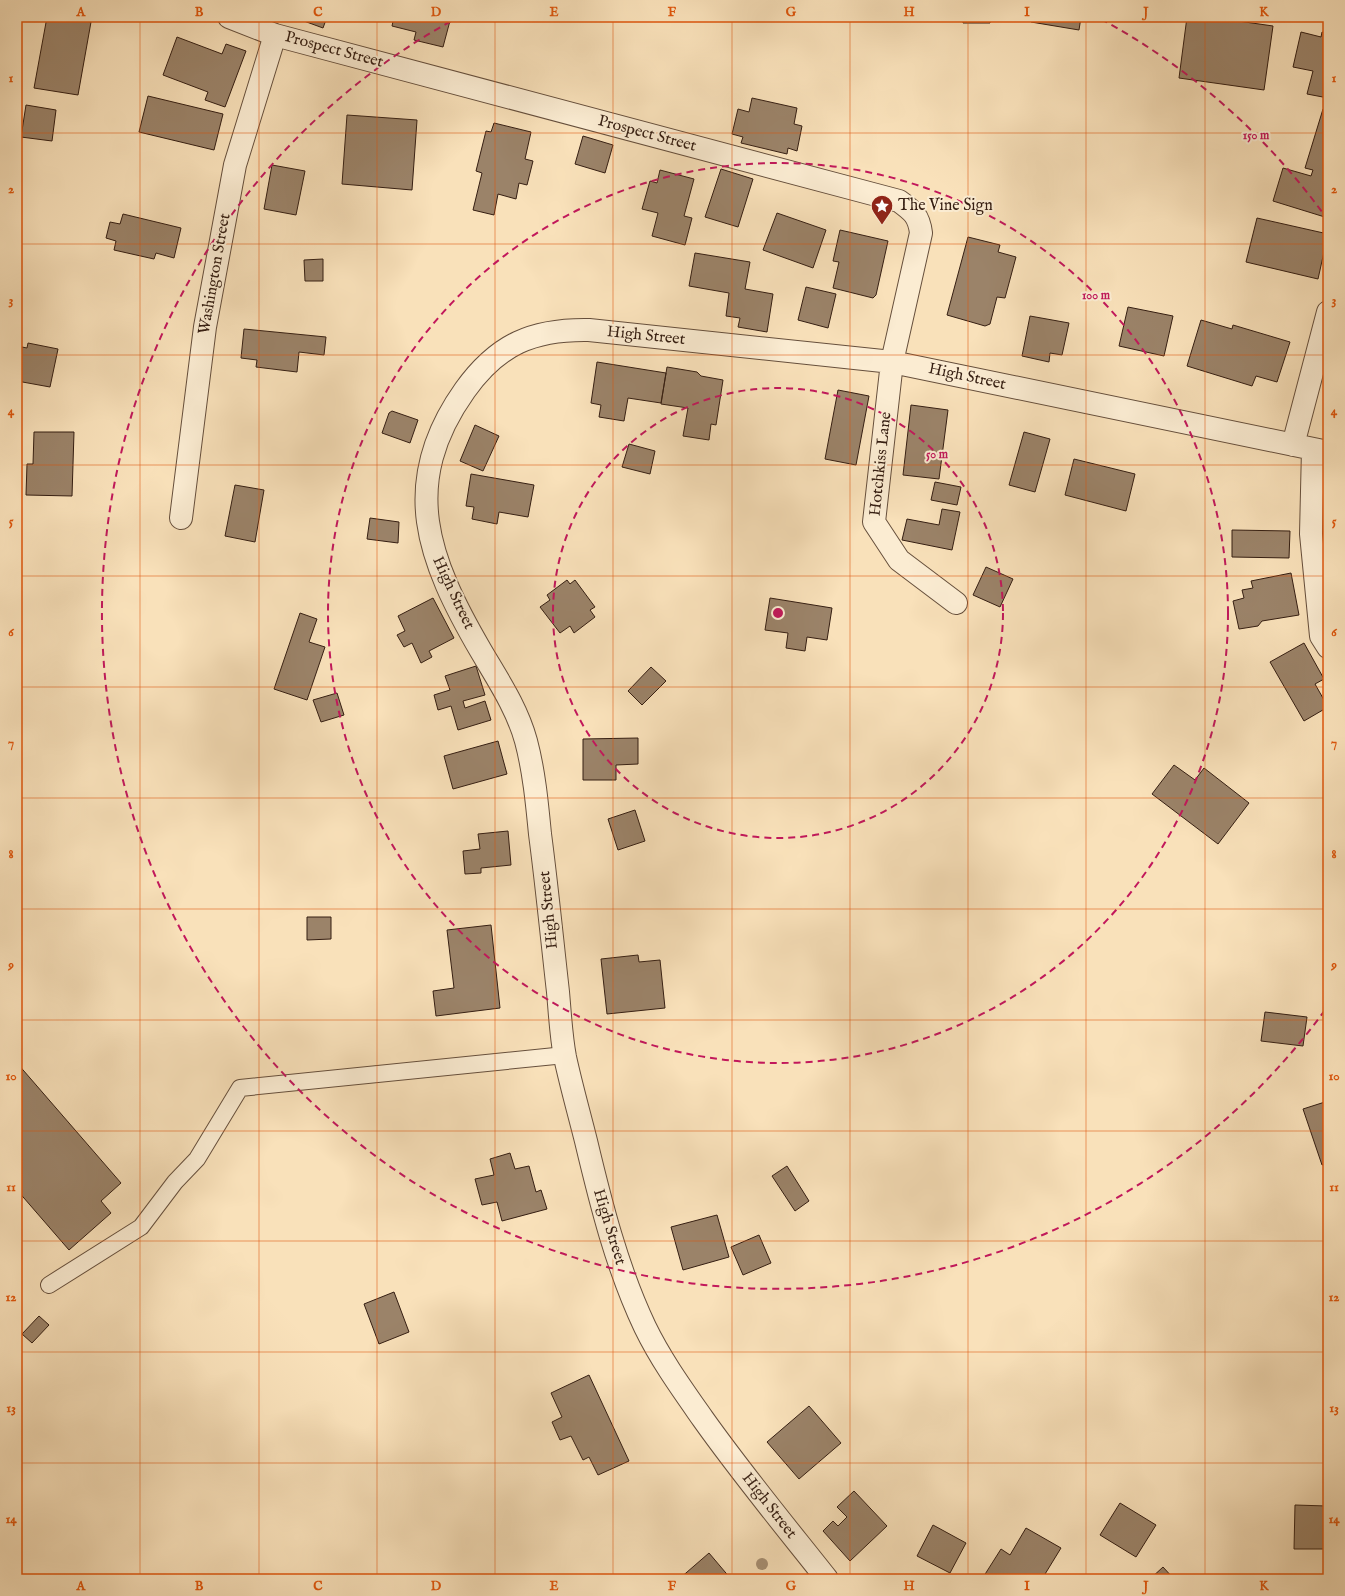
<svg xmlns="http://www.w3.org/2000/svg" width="1345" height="1596" font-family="'IM FELL English',serif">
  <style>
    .building { fill: #9b8369; stroke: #351e12 }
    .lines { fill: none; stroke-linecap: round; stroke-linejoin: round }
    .lane-casing { stroke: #664f3c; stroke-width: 18 }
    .street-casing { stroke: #664f3c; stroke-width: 24 }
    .lane { stroke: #fbecd2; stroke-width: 16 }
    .street { stroke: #fbecd2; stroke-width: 22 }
    .tree { fill: #a89175 }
    .grid { fill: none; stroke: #df560c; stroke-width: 1; stroke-opacity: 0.55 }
    .ring { fill: none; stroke: #c2185b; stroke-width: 2; stroke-dasharray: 7 5 }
    .labels { text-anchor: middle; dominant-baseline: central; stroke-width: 4; stroke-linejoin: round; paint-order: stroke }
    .street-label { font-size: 16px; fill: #351e12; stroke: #fbecd2 }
    .poi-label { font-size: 16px; fill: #351e12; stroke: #fbecd2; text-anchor: start }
    .centre { fill: #c2185b; stroke: #fbecd2; stroke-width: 2 }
    .ring-label { font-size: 12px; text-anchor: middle; font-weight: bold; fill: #c2185b; stroke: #fbecd2; stroke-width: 4; stroke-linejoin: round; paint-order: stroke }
    .neatline { fill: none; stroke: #df560c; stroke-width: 1.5 }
    .grid-label { font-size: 13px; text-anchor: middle; font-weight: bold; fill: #df560c }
  </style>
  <rect width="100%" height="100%" fill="#f9e1ba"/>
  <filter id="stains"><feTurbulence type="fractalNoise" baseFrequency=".005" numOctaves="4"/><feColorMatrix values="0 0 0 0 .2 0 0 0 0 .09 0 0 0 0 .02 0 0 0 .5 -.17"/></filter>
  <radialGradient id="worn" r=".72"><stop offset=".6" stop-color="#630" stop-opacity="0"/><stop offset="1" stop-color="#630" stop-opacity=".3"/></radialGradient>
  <path class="building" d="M47 17H63L91 22 78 95 34 88Z
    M293 17H327L323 28Z
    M394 17H451L443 47 414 40 416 32 392 26Z
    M963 17H990V23H963Z
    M1031 17H1081L1079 30 1031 22Z
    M1187 17H1210L1273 26 1264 90 1179 78Z
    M1301 32 1321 37 1322 32 1328 34V98L1307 94 1313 71 1293 67Z
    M177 37 222 54 226 44 246 51 225 107 205 100 208 92 163 75Z
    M148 96 223 114 214 150 139 132Z
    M752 98 797 108 794 124 802 126 797 151 788 148 787 154 741 143 743 137 732 134 738 109 749 112Z
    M26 105 56 110 52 141 21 137Z
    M1323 109 1328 111V218L1273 201 1283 168 1311 176 1313 170 1305 168Z
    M347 115 417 120 412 190 342 184Z
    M494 123 531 132 525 159 533 161 527 185 519 183 516 199 498 194 494 215 473 210 482 173 476 171 486 131 491 132Z
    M583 136 613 145 605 173 575 164Z
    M272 165 305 171 296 215 264 209Z
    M721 169 753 179 738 227 705 217Z
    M660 170 694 179 684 216 692 218 685 245 652 236 658 213 642 209 650 181 657 183Z
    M777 213 826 230 813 268 763 250Z
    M123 214 181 228 174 258 156 253 154 259 114 250 116 241 106 238 110 222 120 224Z
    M1257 218 1328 234 1318 279 1246 262Z
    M840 230 888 241 876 295 873 298 833 288 839 262 833 261Z
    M968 237 1000 245 998 252 1016 257 1005 298 997 297 990 324 985 326 947 315Z
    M695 253 750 262 745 289 773 294 767 332 738 327 740 318 726 316 729 293 689 286Z
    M323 259V281H305L304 260Z
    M806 287 836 294 828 328 798 320Z
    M1128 307 1173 316 1164 356 1119 346Z
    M1030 316 1069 323 1062 355 1050 353 1049 362 1022 356Z
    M1201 320 1232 329 1233 325 1290 342 1277 382 1256 376 1252 386 1187 366Z
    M244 329 326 337 324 355 299 352 297 372 256 367 257 360 241 358Z
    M28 343 58 349 50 387 17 381V346L27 348Z
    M597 362 666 373 661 403 628 398 624 421 599 417 601 405 591 403Z
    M667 367 697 372 701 376 723 380 716 425 711 424 709 440 683 436 688 408 661 404Z
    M838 390 869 396 856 465 825 459Z
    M911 405 948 410 939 479 903 475Z
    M392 411 418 420 410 443 382 433 389 413Z
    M475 425 499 436 483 471 460 461Z
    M34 432H74L72 496 26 495 27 464H33Z
    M1024 432 1050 439 1035 492 1009 485Z
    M629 444 655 451 650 474 622 467Z
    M1074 459 1135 474 1126 511 1065 495Z
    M471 474 534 485 528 517 499 512 497 524 472 519 474 507 466 506Z
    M935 482 961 487 957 505 931 500Z
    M235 485 264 490 255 542 225 536Z
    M942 509 960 512 952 550 902 540 907 519 939 525Z
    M370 518 399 522 398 543 367 539Z
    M1232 530 1290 531 1289 558 1232 557Z
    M986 567 1013 579 1000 607 973 595Z
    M1291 573 1299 615 1262 621 1258 626 1239 629 1233 601 1244 598 1242 590 1253 588 1251 581Z
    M567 580 570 584 575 580 595 607 590 610 595 617 574 633 570 626 560 633 540 607 550 600 547 595Z
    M433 598 454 638 429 651 432 657 421 663 412 643 404 647 397 635 405 631 398 616Z
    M770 598 832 608 827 640 807 637 805 651 786 648 788 633 765 630Z
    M300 613 317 619 309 642 325 647 307 700 274 689Z
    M1304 643 1324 679 1315 684 1328 707 1304 721 1270 662Z
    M476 666 485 695 463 701 465 708 485 701 491 720 458 730 451 706 438 710 434 695 450 690 445 676Z
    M651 667 666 681 642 705 628 691Z
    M337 693 344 715 321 722 313 700Z
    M638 738V764L616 765V780H583V739Z
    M498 741 507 774 453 789 444 756Z
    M1174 765 1195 780 1204 768 1249 803 1218 844 1152 794Z
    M635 810 645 841 618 850 608 819Z
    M508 831 511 865 481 868V873L465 874 463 851 480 849 478 834Z
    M307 917H331V939L307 940Z
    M491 925 500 1008 436 1016 433 991 454 988 447 930Z
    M638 955 639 962 660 960 665 1008 607 1014 601 959Z
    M1265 1012 1307 1017 1303 1046 1261 1041Z
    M17 1063 121 1183 101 1201 111 1213 69 1250 17 1190Z
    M1328 1101V1163L1322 1165 1303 1109Z
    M510 1153 515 1169 529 1166 536 1192 541 1190 547 1209 502 1221 497 1202 482 1205 475 1179 494 1175 490 1159Z
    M787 1166 809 1201 795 1211 772 1176Z
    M717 1215 729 1257 683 1270 671 1227Z
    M759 1235 771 1263 743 1275 731 1247Z
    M394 1292 409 1332 379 1344 364 1304Z
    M39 1316 49 1325 32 1343 22 1334Z
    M589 1375 629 1461 598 1475 589 1457 583 1460 571 1436 560 1440 552 1422 562 1417 551 1393Z
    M809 1406 841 1443 799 1479 767 1442Z
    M854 1491 887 1526 850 1561 823 1531 833 1521 838 1526 847 1517 837 1507Z
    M1327 1492 1328 1549H1294L1295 1505 1327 1506Z
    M1120 1503 1156 1525 1136 1557 1100 1535Z
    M933 1525 966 1543 950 1573 917 1556Z
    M1026 1528 1061 1548 1042 1579H982L1001 1549 1010 1555Z
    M709 1553 731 1579H679Z
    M1163 1567 1174 1579H1150Z"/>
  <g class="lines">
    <g class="lane-casing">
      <path id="lane" d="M49 1285 141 1227 175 1182 197 1159 240 1088 565 1055"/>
    </g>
    <g class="street-casing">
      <path id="street" d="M229 17 275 35 899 201C913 211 919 216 921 233L892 362 874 522 899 560 956 603
        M1293 445 1328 312
        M1313 449 1311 534 1321 636 1328 647
        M181 518 205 327 235 165 275 35
        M827 1579C785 1526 742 1474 703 1419 682 1389 661 1360 645 1327 617 1268 601 1204 586 1141 579 1113 571 1085 565 1057 561 1036 560 1014 558 992 552 939 547 887 540 834 537 803 534 771 526 741 517 708 498 680 481 651 428 560 398 484 465 390 498 344 533 329 589 330L892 362 1328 452"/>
    </g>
    <use href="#lane" class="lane"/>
    <use href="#street" class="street"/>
  </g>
  <circle class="tree" cx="762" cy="1564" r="6"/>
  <path class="grid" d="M140 17V1579M259 17V1579M377 17V1579M495 17V1579M613 17V1579M732 17V1579M850 17V1579M968 17V1579M1086 17V1579M1205 17V1579M17 133H1328M17 244H1328M17 355H1328M17 465H1328M17 576H1328M17 687H1328M17 798H1328M17 909H1328M17 1020H1328M17 1131H1328M17 1241H1328M17 1352H1328M17 1463H1328"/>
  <g class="ring">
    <circle cx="778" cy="613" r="225"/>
    <circle cx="778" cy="613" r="450"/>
    <path d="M1325 1010A676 676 0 1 1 455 19M1101 19A676 676 0 0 1 1325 216"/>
  </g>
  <defs>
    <g id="sight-pin" transform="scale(1.15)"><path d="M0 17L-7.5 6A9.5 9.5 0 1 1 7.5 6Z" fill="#8f2418" stroke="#fbecd2"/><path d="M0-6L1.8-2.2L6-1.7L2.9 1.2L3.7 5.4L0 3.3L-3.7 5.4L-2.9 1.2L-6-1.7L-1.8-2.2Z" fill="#fff"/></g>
  </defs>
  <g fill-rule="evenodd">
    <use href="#sight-pin" x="882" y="206"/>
  </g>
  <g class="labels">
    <g class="street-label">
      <text transform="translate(334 50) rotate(15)">Prospect Street</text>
      <text transform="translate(647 134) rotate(15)">Prospect Street</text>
      <text transform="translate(215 274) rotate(-80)">Washington Street</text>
      <text transform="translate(646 336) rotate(6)">High Street</text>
      <text transform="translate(967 377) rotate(12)">High Street</text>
      <text transform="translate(881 464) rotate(-84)">Hotchkiss Lane</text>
      <text transform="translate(453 593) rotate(65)">High Street</text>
      <text transform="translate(549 910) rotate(-96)">High Street</text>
      <text transform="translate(609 1227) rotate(73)">High Street</text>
      <text transform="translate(769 1506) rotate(52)">High Street</text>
    </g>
    <g class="poi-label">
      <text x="898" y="206">The Vine Sign</text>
    </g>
  </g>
  <circle cx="778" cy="613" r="6" class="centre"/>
  <g class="ring-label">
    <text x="1256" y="139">150 m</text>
    <text x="1096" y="299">100 m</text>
    <text x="937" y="458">50 m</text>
  </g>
  <rect width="1345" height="1596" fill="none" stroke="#f9e1ba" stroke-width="44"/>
  <rect x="22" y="22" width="1301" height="1552" class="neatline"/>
  <g class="grid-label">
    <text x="81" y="16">A</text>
    <text x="199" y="16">B</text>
    <text x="318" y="16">C</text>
    <text x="436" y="16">D</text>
    <text x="554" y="16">E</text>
    <text x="672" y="16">F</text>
    <text x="791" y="16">G</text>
    <text x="909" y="16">H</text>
    <text x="1027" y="16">I</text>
    <text x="1146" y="16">J</text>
    <text x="1264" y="16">K</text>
    <text x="11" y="82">1</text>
    <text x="1334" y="82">1</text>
    <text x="11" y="193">2</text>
    <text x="1334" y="193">2</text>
    <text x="11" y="304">3</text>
    <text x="1334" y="304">3</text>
    <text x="11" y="415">4</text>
    <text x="1334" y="415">4</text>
    <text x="11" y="525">5</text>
    <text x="1334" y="525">5</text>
    <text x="11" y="636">6</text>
    <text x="1334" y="636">6</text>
    <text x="11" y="747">7</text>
    <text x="1334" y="747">7</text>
    <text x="11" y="858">8</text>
    <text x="1334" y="858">8</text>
    <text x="11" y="969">9</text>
    <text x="1334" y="969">9</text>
    <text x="11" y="1080">10</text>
    <text x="1334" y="1080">10</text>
    <text x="11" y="1191">11</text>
    <text x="1334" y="1191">11</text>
    <text x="11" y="1301">12</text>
    <text x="1334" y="1301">12</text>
    <text x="11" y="1412">13</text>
    <text x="1334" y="1412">13</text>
    <text x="11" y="1523">14</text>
    <text x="1334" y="1523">14</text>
    <text x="81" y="1590">A</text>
    <text x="199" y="1590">B</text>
    <text x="318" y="1590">C</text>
    <text x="436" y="1590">D</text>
    <text x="554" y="1590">E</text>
    <text x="672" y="1590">F</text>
    <text x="791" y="1590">G</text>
    <text x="909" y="1590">H</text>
    <text x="1027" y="1590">I</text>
    <text x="1146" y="1590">J</text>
    <text x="1264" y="1590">K</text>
  </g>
  <rect width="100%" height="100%" filter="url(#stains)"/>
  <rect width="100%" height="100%" fill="url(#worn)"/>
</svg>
